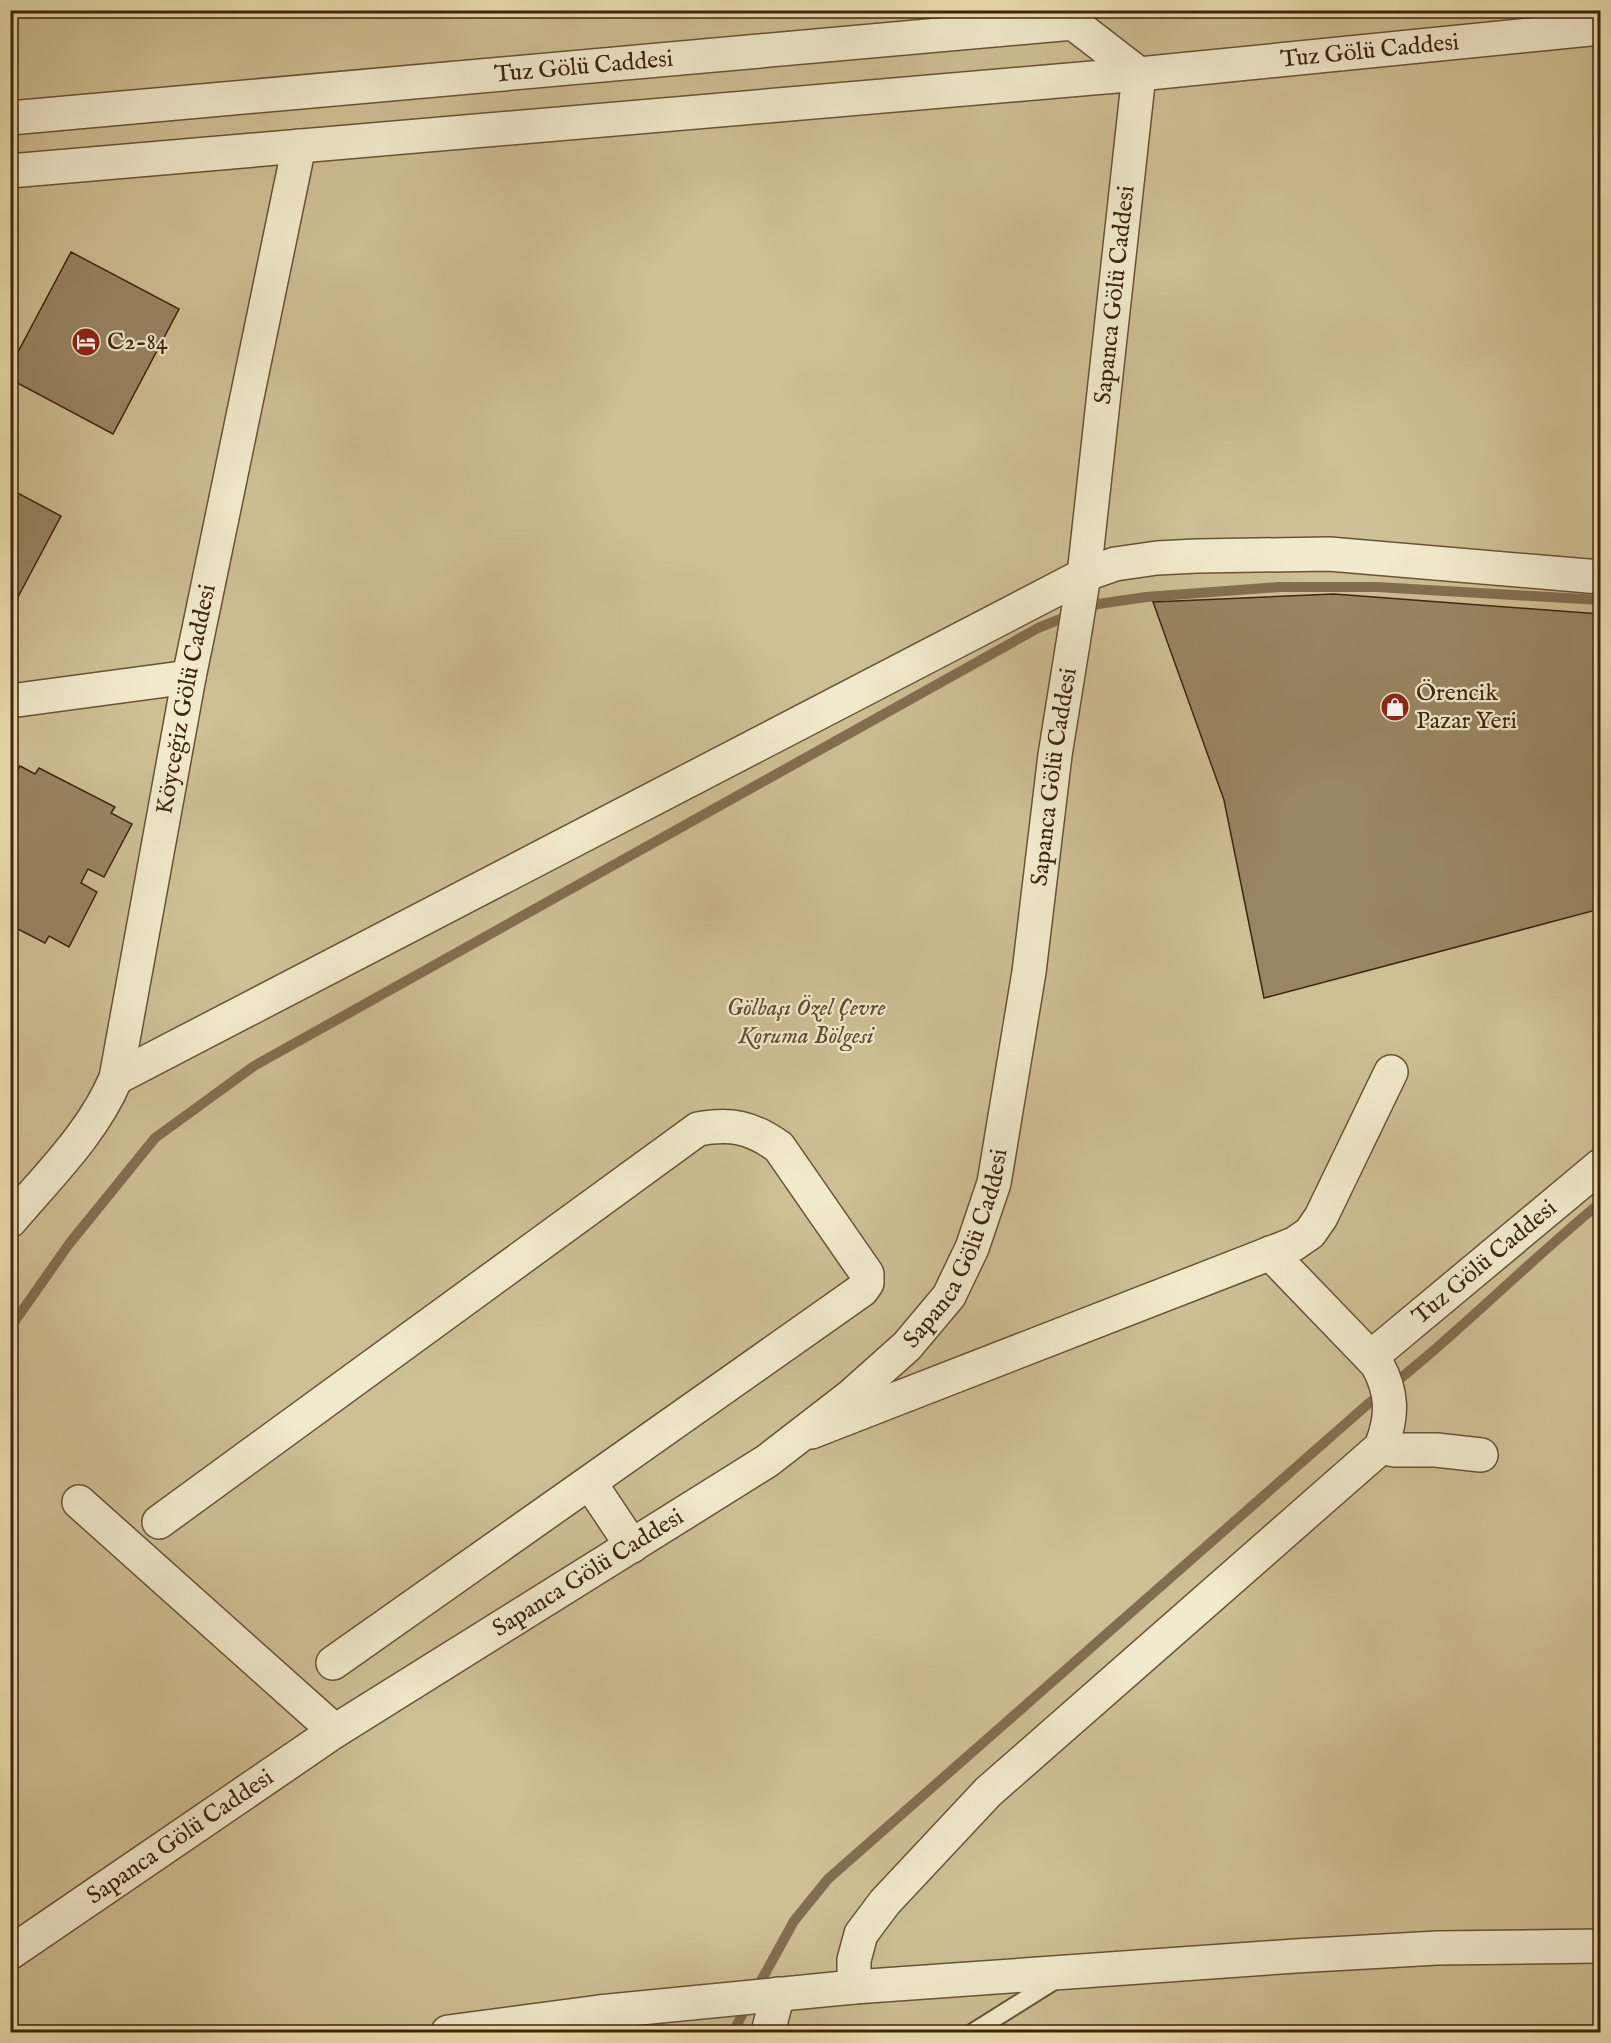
<svg xmlns="http://www.w3.org/2000/svg" width="1611" height="2043" font-family="'IM FELL English',serif">
  <style>
    .green { fill: #cebf95; stroke: #867251; stroke-width: 1.5 }
    .lines { fill: none; stroke-linecap: round; stroke-linejoin: round }
    .stream { stroke: #826e4e; stroke-width: 10 }
    .building { fill: #988562; stroke: #3e250d; stroke-width: 1.5 }
    .service-casing { stroke: #695336; stroke-width: 20 }
    .minor-casing { stroke: #695336; stroke-width: 36 }
    .tertiary-casing { stroke: #695336; stroke-width: 36 }
    .service { stroke: #f2eacc; stroke-width: 16 }
    .minor { stroke: #f2eacc; stroke-width: 33 }
    .tertiary { stroke: #f2eacc; stroke-width: 33 }
    .labels { text-anchor: middle; dominant-baseline: central; stroke-width: 4.5; stroke-linejoin: round; paint-order: stroke }
    .street-label { font-size: 24px; fill: #3e250d; stroke: #f2eacc }
    .poi-label { font-size: 24px; fill: #3e250d; stroke: #f2eacc; text-anchor: start }
    .park-label { font-size: 24px; font-style: italic; fill: #624c2f; stroke: #f2eacc }
  </style>
  <rect width="100%" height="100%" fill="#ebdeb1"/>
  <filter id="stains"><feTurbulence type="fractalNoise" baseFrequency=".00333" numOctaves="4"/><feColorMatrix values="0 0 0 0 .2 0 0 0 0 .09 0 0 0 0 .02 0 0 0 .5 -.17"/></filter>
  <radialGradient id="worn" r=".72"><stop offset=".6" stop-color="#630" stop-opacity="0"/><stop offset="1" stop-color="#630" stop-opacity=".3"/></radialGradient>
  <path class="green" d="M11 11H1600V2032H11Z"/>
  <g class="lines">
    <path class="stream" d="M10 1328 69 1244 155 1138 254 1066 1038 628 1098 604 1146 597 1280 587H1377L1600 600
      M756 1990 794 1921 828 1879 1368 1404C1450 1342 1521 1268 1600 1203
      M733 2032 748 2004"/>
  </g>
  <path class="building" d="M71 252 179 309 113 434 10 379V367Z
    M10 489 61 516 10 612Z
    M1334 594 1600 614V909L1264 998 1224 800 1153 602Z
    M20 766 35 774 39 768 115 807 111 813 132 824 104 877 88 869 81 883 97 892 69 947 49 936 45 943 10 925V784Z"/>
  <g class="lines">
    <g class="service-casing">
      <path id="service" d="M973 2032 1059 1978"/>
    </g>
    <g class="minor-casing">
      <g id="minor">
        <path id="s1" d="M1139 74 1600 28"/>
        <path d="M10 701 189 677"/>
        <path d="M116 1078 1084 575 1115 564 1157 558 1197 556 1329 554 1600 577"/>
        <path id="s2" d="M1371 1357 1600 1166"/>
        <path d="M811 1432 1294 1244 1310 1233 1321 1217 1391 1072"/>
        <path d="M1381 1447 1394 1450H1436L1481 1455"/>
        <path d="M590 1483 632 1546"/>
        <path d="M79 1502 335 1731"/>
        <path d="M159 1522 698 1129C731 1123 751 1127 779 1147L867 1274V1283L862 1290 333 1663"/>
        <path d="M854 1987V1960L861 1934 885 1902 988 1792 1381 1447C1393 1416 1393 1393 1377 1364L1270 1253"/>
        <path d="M768 2032 778 1994"/>
      </g>
    </g>
    <g class="tertiary-casing">
      <g id="tertiary">
        <path id="s3" d="M10 118 1073 23 1139 74"/>
        <path d="M10 171 1139 74"/>
        <path id="s4" d="M10 1221C48 1176 93 1133 116 1078L189 677 299 146"/>
        <path id="s5" d="M10 1953 335 1731 767 1461 851 1396 907 1346 949 1296 972 1248 994 1183 1029 972 1055 755 1084 575 1139 74"/>
        <path d="M448 2032 599 2012 854 1987 1295 1956 1437 1948 1600 1946"/>
      </g>
    </g>
    <use href="#service" class="service"/>
    <use href="#minor" class="minor"/>
    <use href="#tertiary" class="tertiary"/>
  </g>
  <defs>
    <g id="hotel-disc" transform="scale(1.5)"><circle r="9.5" fill="#8f2418" stroke="#f2eacc"/><path d="M-6-4.5h1.5V1H6V5H4.5V3h-9V5H-6ZM-4 0a1.8 1.8 0 1 1 3.6 0ZM.5 0V-2.5h3Q6-2.5 6 0Z" fill="#fff"/></g>
    <g id="shop-disc" transform="scale(1.5)"><circle r="9.5" fill="#8f2418" stroke="#f2eacc"/><path d="M-5-2.5h2.3a2.7 3.5 0 0 1 5.4 0H5L5.5 6h-11ZM-1.5-2.5h3a1.5 2.3 0 0 0-3 0Z" fill="#fff"/></g>
  </defs>
  <g fill-rule="evenodd">
    <use href="#hotel-disc" x="86" y="342"/>
    <use href="#shop-disc" x="1395" y="707"/>
  </g>
  <g class="labels">
    <g class="street-label">
      <text stroke="none"><textPath href="#s1" startOffset="232">Tuz Gölü Caddesi</textPath></text>
      <text stroke="none"><textPath href="#s3" startOffset="576">Tuz Gölü Caddesi</textPath></text>
      <text stroke="none"><textPath href="#s5" startOffset="2168">Sapanca Gölü Caddesi</textPath></text>
      <text stroke="none"><textPath href="#s4" startOffset="564">Köyceğiz Gölü Caddesi</textPath></text>
      <text stroke="none"><textPath href="#s5" startOffset="1682">Sapanca Gölü Caddesi</textPath></text>
      <text stroke="none"><textPath href="#s5" startOffset="1196">Sapanca Gölü Caddesi</textPath></text>
      <text stroke="none"><textPath href="#s2" startOffset="148">Tuz Gölü Caddesi</textPath></text>
      <text stroke="none"><textPath href="#s5" startOffset="692">Sapanca Gölü Caddesi</textPath></text>
      <text stroke="none"><textPath href="#s5" startOffset="206">Sapanca Gölü Caddesi</textPath></text>
    </g>
    <g class="poi-label">
      <text x="107" y="342">C2-84</text>
      <text x="1416" y="693">Örencik<tspan x="1416" dy="28">Pazar Yeri</tspan></text>
    </g>
    <g class="park-label">
      <text x="806" y="1008">Gölbaşı Özel Çevre<tspan x="806" dy="28">Koruma Bölgesi</tspan></text>
    </g>
  </g>
  <rect width="1611" height="2043" fill="none" stroke="#ebdeb1" stroke-width="36"/>
  <rect x="12" y="12" width="1587" height="2019" fill="none" stroke="#3e250d" stroke-width="3"/>
  <rect x="18" y="18" width="1575" height="2007" fill="none" stroke="#3e250d" stroke-width="1.5"/>
  <rect width="100%" height="100%" filter="url(#stains)"/>
  <rect width="100%" height="100%" fill="url(#worn)"/>
</svg>
